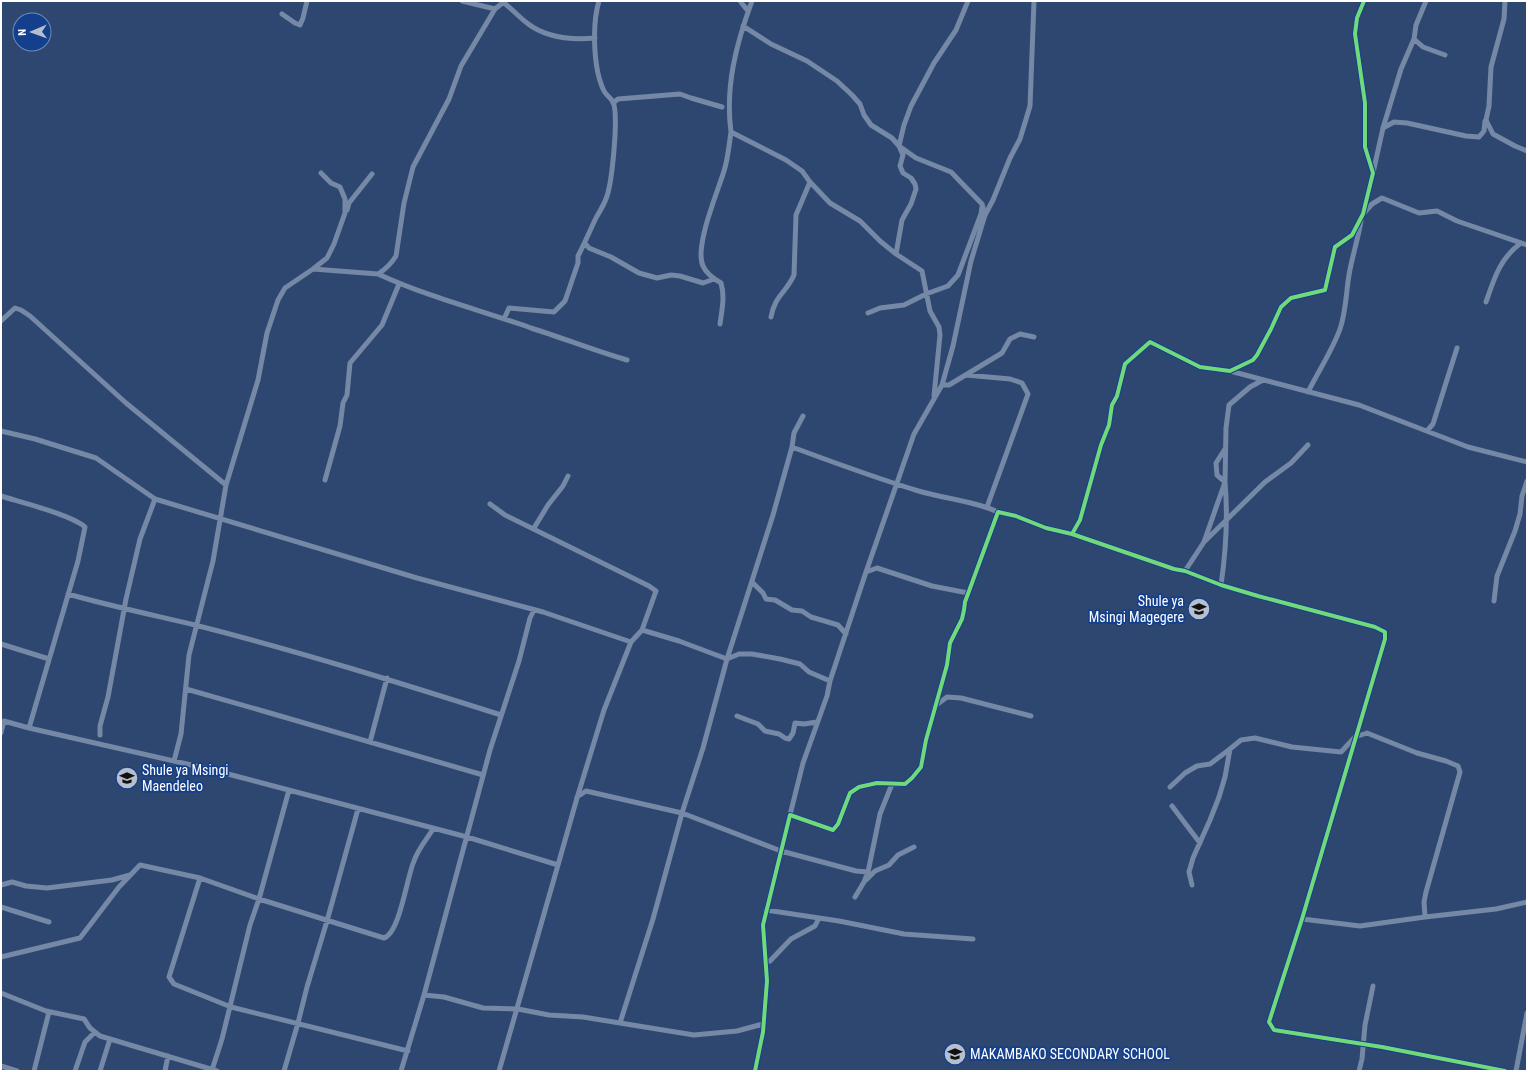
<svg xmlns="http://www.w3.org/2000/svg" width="1528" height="1072" font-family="'Roboto Condensed',sans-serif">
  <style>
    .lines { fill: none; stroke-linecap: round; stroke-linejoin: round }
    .street { stroke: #7588a5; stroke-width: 5 }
    .cycleway-casing { stroke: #133f8c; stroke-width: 6 }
    .cycleway { stroke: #71d979; stroke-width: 4 }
    .labels { text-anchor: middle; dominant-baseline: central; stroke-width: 3.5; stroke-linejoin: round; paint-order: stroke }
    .poi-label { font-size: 14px; fill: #fff; stroke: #133f8c; text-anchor: start }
  </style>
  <rect width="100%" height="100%" fill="#2e4771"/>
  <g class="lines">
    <path class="street" d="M462 1 495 9
      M504 1V3C512 9 519 17 527 23 546 38 573 40 595 38
      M740 1 748 11
      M752 1C736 44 725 87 731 132L786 160 802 171 810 182 830 203 860 221 880 241 896 254 922 271 930 311 939 327 940 335 934 396
      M968 1 956 30 934 63 911 106 904 125 899 146 916 158 951 172 982 204 985 215
      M1505 1 1504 19 1491 67 1489 106 1486 120 1493 134 1515 146 1527 151
      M282 14 295 23 300 25 303 18 307 1
      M743 26 771 44 807 61 837 81 852 95 860 104 864 115 871 125 892 138 899 146 903 155 900 166 903 173 911 178 915 184 916 189 911 204 902 220 896 254
      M1414 39 1423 47 1445 55
      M613 103 618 99 680 94 691 98 722 107
      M1383 128 1394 122 1407 123 1466 136 1479 137 1484 131 1485 121
      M1373 173 1383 128 1401 69 1414 39 1416 25 1426 1
      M347 210 349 203 372 174
      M1364 213 1372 204 1382 198 1419 213 1437 211 1457 221 1527 245
      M585 243 589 248 611 257 639 273 657 278 671 275 680 276 703 283 714 279
      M313 269 327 258 334 244 345 213V199L340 187 331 183 321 173
      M378 274C428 297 480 310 531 328 563 338 595 351 627 360
      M1486 302C1494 279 1500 258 1521 243
      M868 313 880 308 904 305 926 294 948 286 958 275 981 214 982 207
      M771 317C775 295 786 293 794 275L796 215 810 182
      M504 319 509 308 554 312 565 301 578 263V256C585 243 590 230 596 218 600 211 605 203 607 196 612 181 619 115 613 102 611 98 606 95 604 91 593 69 592 24 599 1
      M1 321 15 308 21 310 30 316 126 403 226 485
      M720 324C722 309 725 297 721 283 714 279 706 273 703 266 694 247 718 191 724 171 728 159 729 145 731 132
      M1230 371 1359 405 1468 447 1527 462
      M966 375 1010 379 1022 383 1028 394 987 507
      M942 385H949L1002 353 1010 339 1020 334 1034 337
      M1308 392C1319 370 1332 351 1340 329 1346 312 1346 293 1349 275 1352 257 1358 239 1361 221
      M1 431 35 439 96 458 155 499 417 578 543 612 631 642
      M1427 431 1433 424 1457 348
      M792 447C835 463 878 479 922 492 947 499 974 501 998 512
      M325 480 340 426 343 403 347 395 350 363 382 325 399 284
      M1 496C20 502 72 515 85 527L78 561 29 728
      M490 504 505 515 649 586 656 591 642 630 631 642 604 710 577 798 558 865
      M534 528 548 505 563 486 568 476
      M1072 534 1174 569 1185 571 1221 585 1258 596 1375 627 1385 632V639L1302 919 1269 1022 1274 1030 1382 1047 1505 1071
      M1205 541 1265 482 1291 463 1308 445
      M1185 571 1204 542 1225 482 1226 428 1229 405 1250 387 1263 380
      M866 572 877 568 932 586 968 593
      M752 582 763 593 766 599 775 600 792 610 802 611 811 617 838 625 846 634
      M1221 585C1226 551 1228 517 1225 482L1217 475 1216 463 1225 449
      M68 594C110 606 153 615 195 625 298 651 400 683 501 715
      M1494 601 1497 576 1515 531 1520 514 1522 496 1527 481
      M642 630 679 641 727 659 739 654H752L780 659 800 664 809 672 830 681
      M1 644 49 659
      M186 689 270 713 483 775
      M935 706 947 697 961 698 1031 716
      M737 716 758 724 765 731 779 734 785 738 789 739 793 733 795 723 804 724 817 722
      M1 733 4 721 29 728 209 769 467 837 558 865 499 1071
      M100 735V726L108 697 126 599 140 539 155 499
      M370 742 387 678
      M174 761 181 734 189 655 213 561 226 485 258 380 267 333 278 300 285 288 313 269 378 274C386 269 391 264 396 256L404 203 413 167 449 99 461 66 495 9 505 1
      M1170 787 1185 773 1197 766 1210 764 1230 749
      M577 797 586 791 682 813 781 851 856 871 868 872
      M1172 806 1200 843
      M790 815 803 763 827 696 830 681 866 572 914 434 942 385 953 346 971 261 985 215 993 200 1010 158 1020 139 1030 106 1034 1
      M200 878 169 977 174 984 231 1007 408 1051
      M866 880 875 871 889 865 898 855 914 847
      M1 885 12 882 26 886 47 888 112 880 130 875
      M1192 885 1189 872 1193 858 1210 820 1219 797 1225 777 1230 749 1241 740 1255 738 1292 747 1341 752 1355 737 1367 733 1417 753 1446 761 1458 766 1460 772 1426 892 1424 902 1425 917 1496 909 1527 902
      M855 897 864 882 868 872 880 814 892 784
      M1 907 49 922
      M766 910 839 921 904 934 973 939
      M1302 919 1360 926 1425 917
      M1 957 80 938 119 887 140 865 200 878 259 899 384 938C400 933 407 876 414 861 418 849 427 839 433 829
      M766 962 770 961 791 939 815 926 819 918
      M1 993 46 1011 84 1019 90 1028 100 1036 217 1071
      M424 995 444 997 483 1008 518 1009 549 1015 583 1017 694 1035 737 1031 763 1024
      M620 1023 653 919 682 813 703 748 727 659 773 515 792 447 794 433 803 416
      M1 1066 17 1071
      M212 1070 222 1039 250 925 259 899 289 790
      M34 1071 49 1012
      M75 1071 85 1042 95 1032
      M100 1071 110 1039
      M165 1071 168 1056
      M284 1071 298 1023 307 987 327 921 358 809
      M401 1071 424 995 490 750 519 661 530 618 534 610
      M755 1071 763 1032 767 981 763 925 790 815 833 830 838 824 850 793 859 787 877 783 905 784 912 778 921 767 926 740 947 665 950 643 962 619 964 610 965 602 998 512 1016 516 1046 528 1072 534 1080 520 1101 445 1109 425 1112 405 1117 396 1125 364 1150 342 1200 367 1230 371 1253 360 1257 355 1271 329 1281 307 1291 298 1325 290 1335 247 1352 235 1363 214 1373 173 1365 147V103L1355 34 1357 18 1364 1
      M1359 1071 1362 1059 1365 1025 1373 986
      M1516 1071 1527 1013"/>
    <g class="cycleway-casing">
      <path id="cycleway" d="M1072 534 1174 569 1185 571 1221 585 1258 596 1375 627 1385 632V639L1302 919 1269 1022 1274 1030 1382 1047 1505 1071
        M755 1071 763 1032 767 981 763 925 790 815 833 830 838 824 850 793 859 787 877 783 905 784 912 778 921 767 926 740 947 665 950 643 962 619 964 610 965 602 998 512 1016 516 1046 528 1072 534 1080 520 1101 445 1109 425 1112 405 1117 396 1125 364 1150 342 1200 367 1230 371 1253 360 1257 355 1271 329 1281 307 1291 298 1325 290 1335 247 1352 235 1363 214 1373 173 1365 147V103L1355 34 1357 18 1364 1"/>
    </g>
    <use href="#cycleway" class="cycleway"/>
  </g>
  <defs>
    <g id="school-disc" transform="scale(1.15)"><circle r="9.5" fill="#b6bfcd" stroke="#133f8c"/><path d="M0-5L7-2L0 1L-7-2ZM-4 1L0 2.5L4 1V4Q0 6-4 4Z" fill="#111"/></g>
  </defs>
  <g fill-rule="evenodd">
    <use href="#school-disc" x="1199" y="609"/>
    <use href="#school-disc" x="127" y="778"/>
    <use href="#school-disc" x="955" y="1054"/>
  </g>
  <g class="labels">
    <g class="poi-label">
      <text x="1184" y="601" text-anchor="end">Shule ya<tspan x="1184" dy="16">Msingi Magegere</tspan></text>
      <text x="142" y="770">Shule ya Msingi<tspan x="142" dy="16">Maendeleo</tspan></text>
      <text x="970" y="1054">MAKAMBAKO SECONDARY SCHOOL</text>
    </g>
  </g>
  <rect width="1528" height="1072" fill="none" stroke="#ffffff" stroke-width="4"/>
  <g transform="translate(32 32) rotate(268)"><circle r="19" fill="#133f8c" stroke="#718cba"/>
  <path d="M0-3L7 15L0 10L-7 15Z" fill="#b6bfcd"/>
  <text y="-6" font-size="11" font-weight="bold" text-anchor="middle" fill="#ffffff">N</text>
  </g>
</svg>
